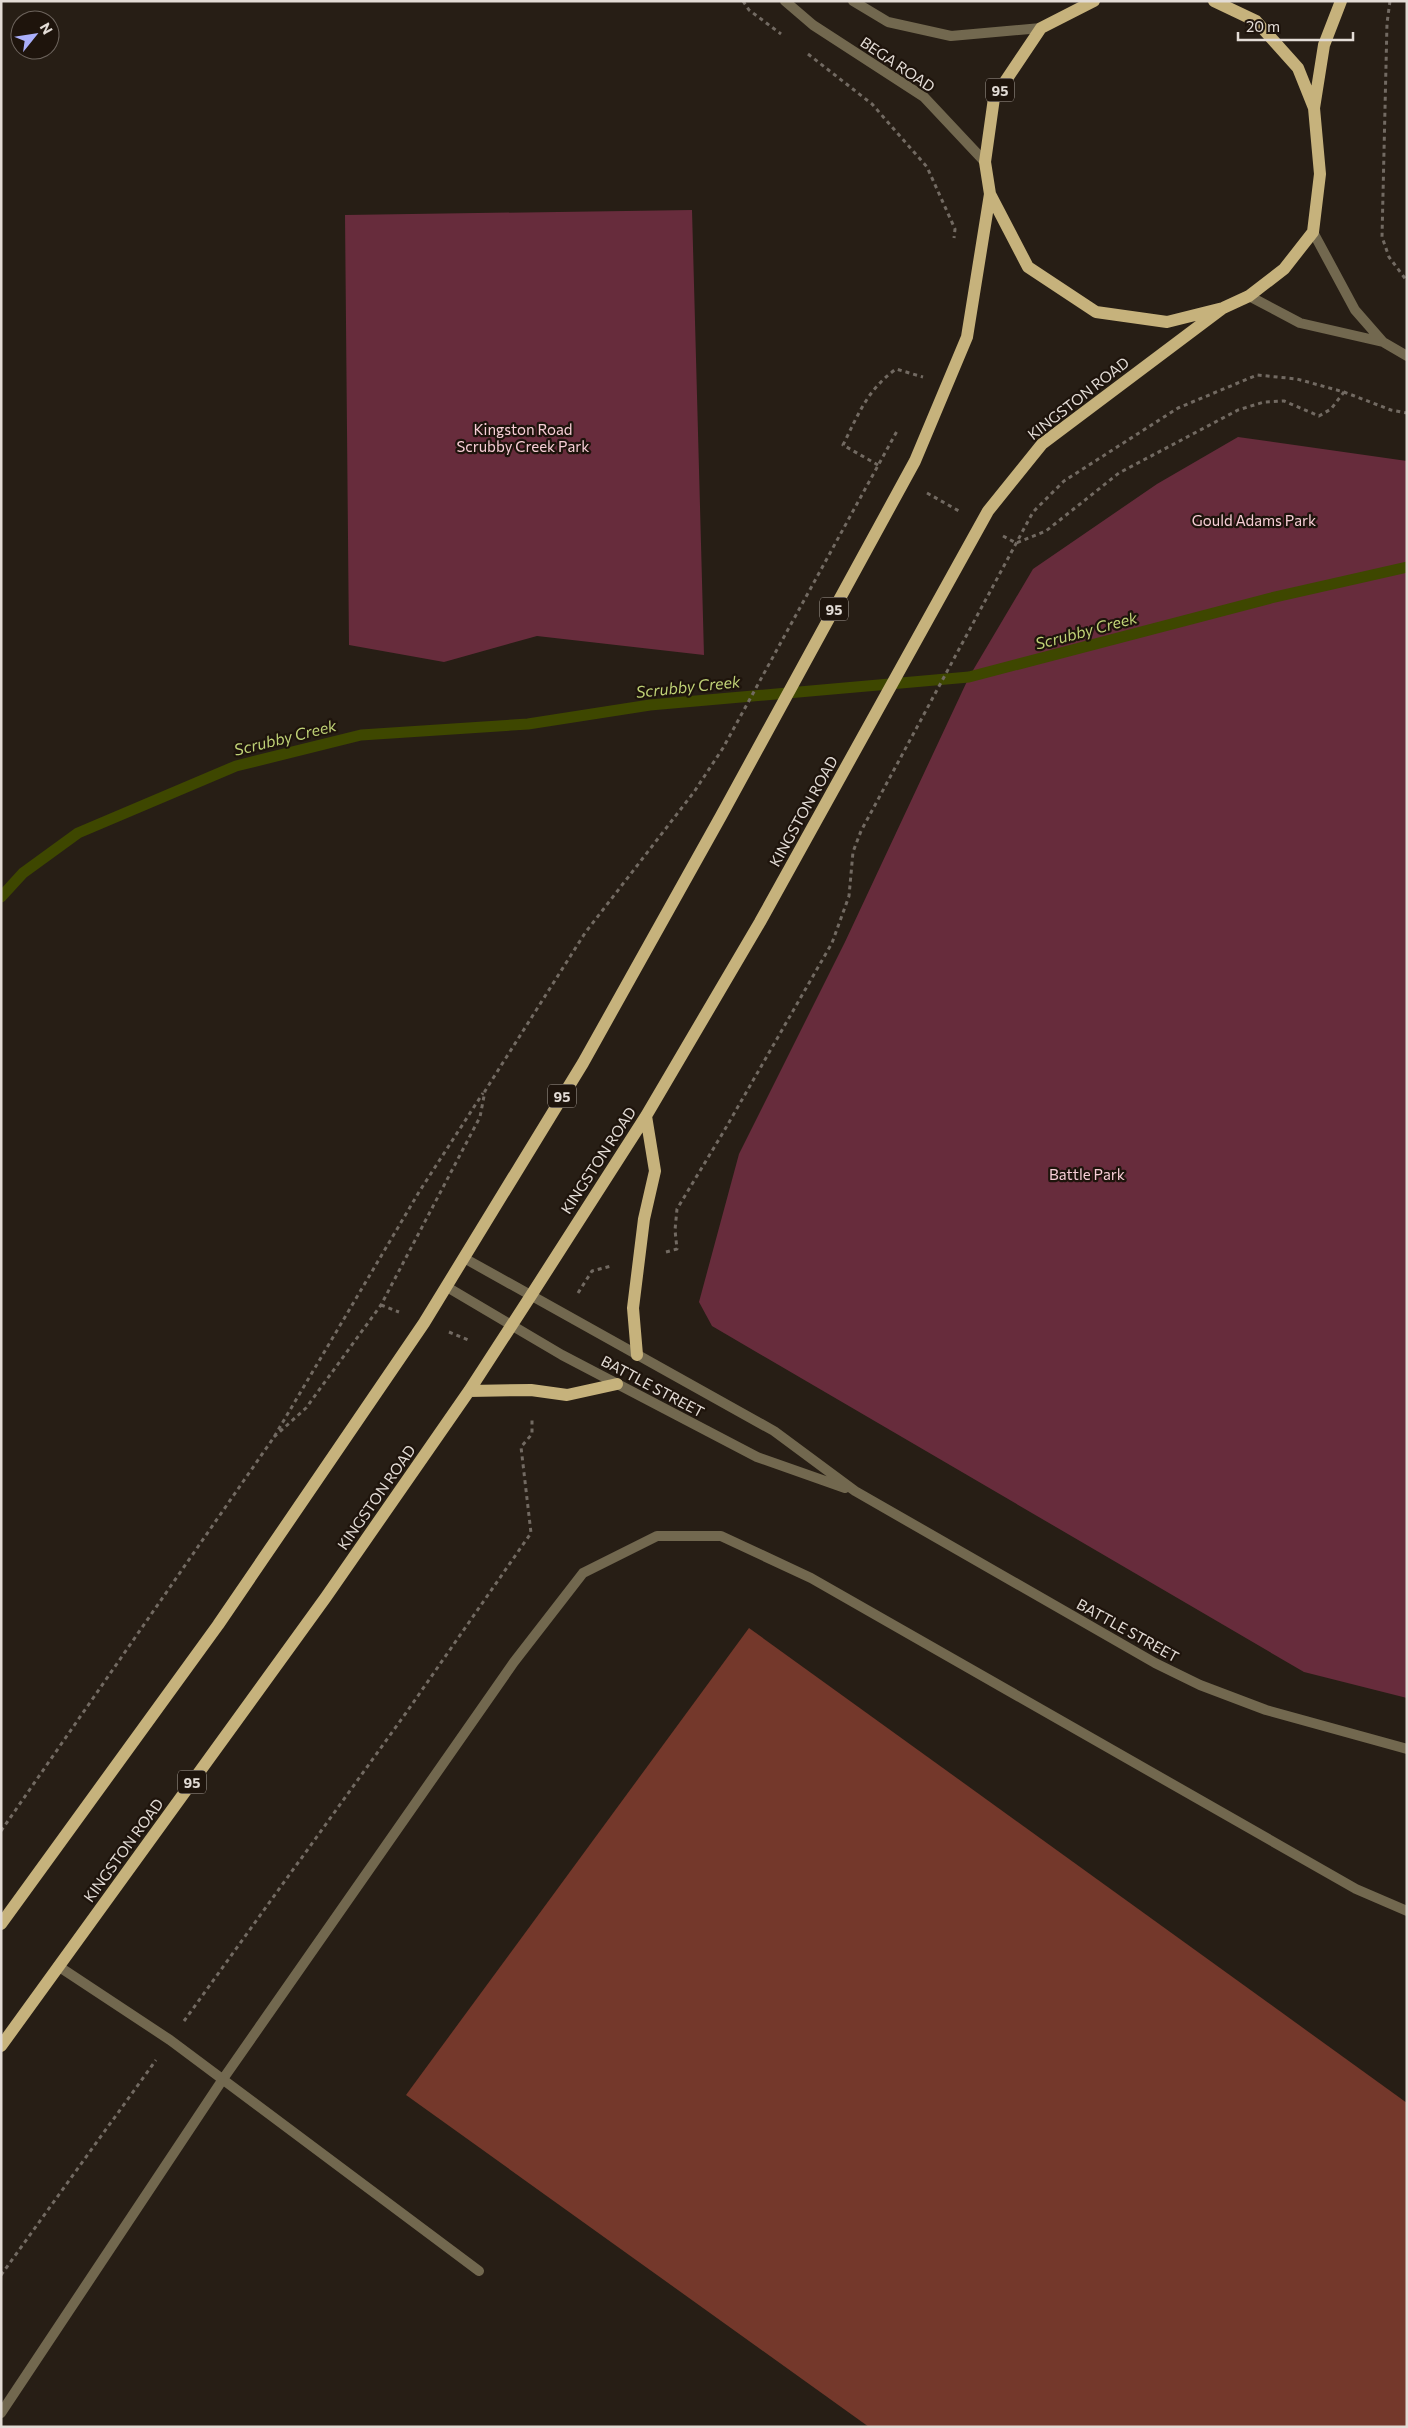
<svg xmlns="http://www.w3.org/2000/svg" width="1408" height="2428" font-family="Commissioner,sans-serif">
  <style>
    .green { fill: #672c3c }
    .lines { fill: none; stroke-linecap: round; stroke-linejoin: round }
    .stream { stroke: #3e4700; stroke-width: 11 }
    .building { fill: #74382b }
    .path { stroke: #726a62; stroke-width: 3; stroke-dasharray: 4 4; stroke-linecap: butt }
    .service { stroke: #72684f; stroke-width: 10 }
    .minor { stroke: #72684f; stroke-width: 10 }
    .tertiary { stroke: #72684f; stroke-width: 10 }
    .primary { stroke: #c6b27c; stroke-width: 12 }
    .labels { text-anchor: middle; dominant-baseline: central; stroke-width: 4.5; stroke-linejoin: round; paint-order: stroke }
    .shield { fill: #1e140c; stroke: #a8a099; stroke-width: 1 }
    .shield-label { font-size: 14px; font-weight: bold; fill: #e3dcd6 }
    .street-label { font-size: 15px; fill: #e3dcd6; stroke: #1e140c }
    .park-label { font-size: 15px; fill: #f7ced6; stroke: #1e140c }
    .water-label { font-size: 16px; font-style: italic; fill: #bfd176; stroke: #1e140c }
  </style>
  <rect width="100%" height="100%" fill="#271e15"/>
  <path class="green" d="M692 210 704 655 537 636 444 662 349 645 345 215Z
    M1238 437 1407 461V1698L1304 1672 712 1326 699 1302 739 1154 845 942 969 677 1033 569 1157 484Z"/>
  <g class="lines">
    <path class="stream" d="M1 897 23 873 78 833 236 766 361 735 528 724 650 705 969 677 1271 598 1407 567"/>
  </g>
  <path class="building" d="M749 1628 1407 2103V2427H869L406 2095Z"/>
  <g class="lines">
    <path class="path" d="M743 1 749 10 781 34
      M1390 1 1387 23 1382 237 1389 257 1407 281
      M808 54 872 104 927 167 955 229 954 238
      M878 465 843 445C858 415 867 390 896 369L923 377
      M927 493 959 511
      M1003 536 1016 543 1046 531 1119 473 1238 410 1264 402 1284 401 1319 416 1331 409 1344 392
      M666 1252 677 1249 675 1230 677 1209 724 1131 832 943 849 896 853 852 861 831 1033 512 1064 481 1178 408 1257 375 1297 379 1344 392 1391 410 1407 413
      M578 1293 592 1271 611 1266
      M381 1305 399 1312
      M449 1332 471 1341
      M274 1437 306 1408 381 1305 480 1117 485 1091 585 933 694 792 723 748 897 431
      M1 1831 274 1437 419 1192 483 1093
      M184 2021 406 1713 531 1533 521 1447 532 1434V1418
      M1 2275 156 2060"/>
    <path class="service" d="M1313 232 1355 310 1383 342 1407 356
      M1249 296 1300 323 1383 342
      M58 1966 170 2040 479 2271
      M1 2413 223 2079 514 1662 583 1573 657 1536H721L811 1578 1356 1889 1407 1911"/>
    <path class="minor" d="M785 1 813 25 924 97 985 162
      M853 1 888 22 951 36 1041 28"/>
    <path class="tertiary" d="M464 1258 774 1431 855 1491 1155 1663 1200 1685 1266 1710 1407 1749
      M447 1287 562 1355 757 1457 845 1488"/>
    <path class="primary" d="M1094 1 1041 28 994 98 985 162 990 194 1028 267 1096 312 1167 322 1223 308 1249 296 1284 269 1313 232 1320 174 1314 108 1298 68 1256 21 1214 1
      M1314 108 1324 45 1341 1
      M637 1355 633 1308 644 1219 655 1171 646 1116
      M469 1391 531 1390 567 1395 617 1384
      M1 1924 218 1625 424 1323 583 1063 721 816 915 461 967 337 990 194
      M1 2046 326 1597 469 1391 530 1297 646 1116 760 922 988 511 1042 444 1223 308"/>
  </g>
  <g class="labels">
    <g class="shield">
      <rect x="986" y="78.5" width="28" height="23" rx="4"/>
      <rect x="820" y="597.5" width="28" height="23" rx="4"/>
      <rect x="548" y="1084.5" width="28" height="23" rx="4"/>
      <rect x="178" y="1770.5" width="28" height="23" rx="4"/>
    </g>
    <g class="shield-label">
      <text x="1000" y="90">95</text>
      <text x="834" y="609">95</text>
      <text x="562" y="1096">95</text>
      <text x="192" y="1782">95</text>
    </g>
    <g class="street-label">
      <text transform="translate(898 64) rotate(34)">BEGA ROAD</text>
      <text transform="translate(1078 398) rotate(-38)">KINGSTON ROAD</text>
      <text transform="translate(803 811) rotate(-61)">KINGSTON ROAD</text>
      <text transform="translate(598 1160) rotate(-57)">KINGSTON ROAD</text>
      <text transform="translate(653 1386) rotate(28)">BATTLE STREET</text>
      <text transform="translate(376 1497) rotate(-55)">KINGSTON ROAD</text>
      <text transform="translate(1128 1630) rotate(29)">BATTLE STREET</text>
      <text transform="translate(123 1850) rotate(-54)">KINGSTON ROAD</text>
    </g>
    <g class="park-label">
      <text x="523" y="429">Kingston Road<tspan x="523" dy="17">Scrubby Creek Park</tspan></text>
      <text x="1254" y="520">Gould Adams Park</text>
      <text x="1087" y="1174">Battle Park</text>
    </g>
    <g class="water-label">
      <text transform="translate(1086 630) rotate(-15)">Scrubby Creek</text>
      <text transform="translate(688 686) rotate(-6)">Scrubby Creek</text>
      <text transform="translate(285 737) rotate(-14)">Scrubby Creek</text>
    </g>
  </g>
  <rect width="1408" height="2428" fill="none" stroke="#e3dcd6" stroke-width="5"/>
  <g transform="translate(35 35) rotate(60)"><circle r="24" fill="#1e140c" stroke="#6d645d"/>
  <path d="M0-4L9 19L0 12L-9 19Z" fill="#aaaffb"/>
  <text y="-8" font-size="14" font-weight="bold" text-anchor="middle" fill="#e3dcd6">N</text>
  </g>
  <path d="M1238 32v8h115v-8" fill="none" stroke="#e3dcd6" stroke-width="2.5"/>
  <text x="1246" y="32" font-size="15" fill="#e3dcd6" stroke="#1e140c" stroke-width="4" paint-order="stroke">20 m</text>
</svg>
